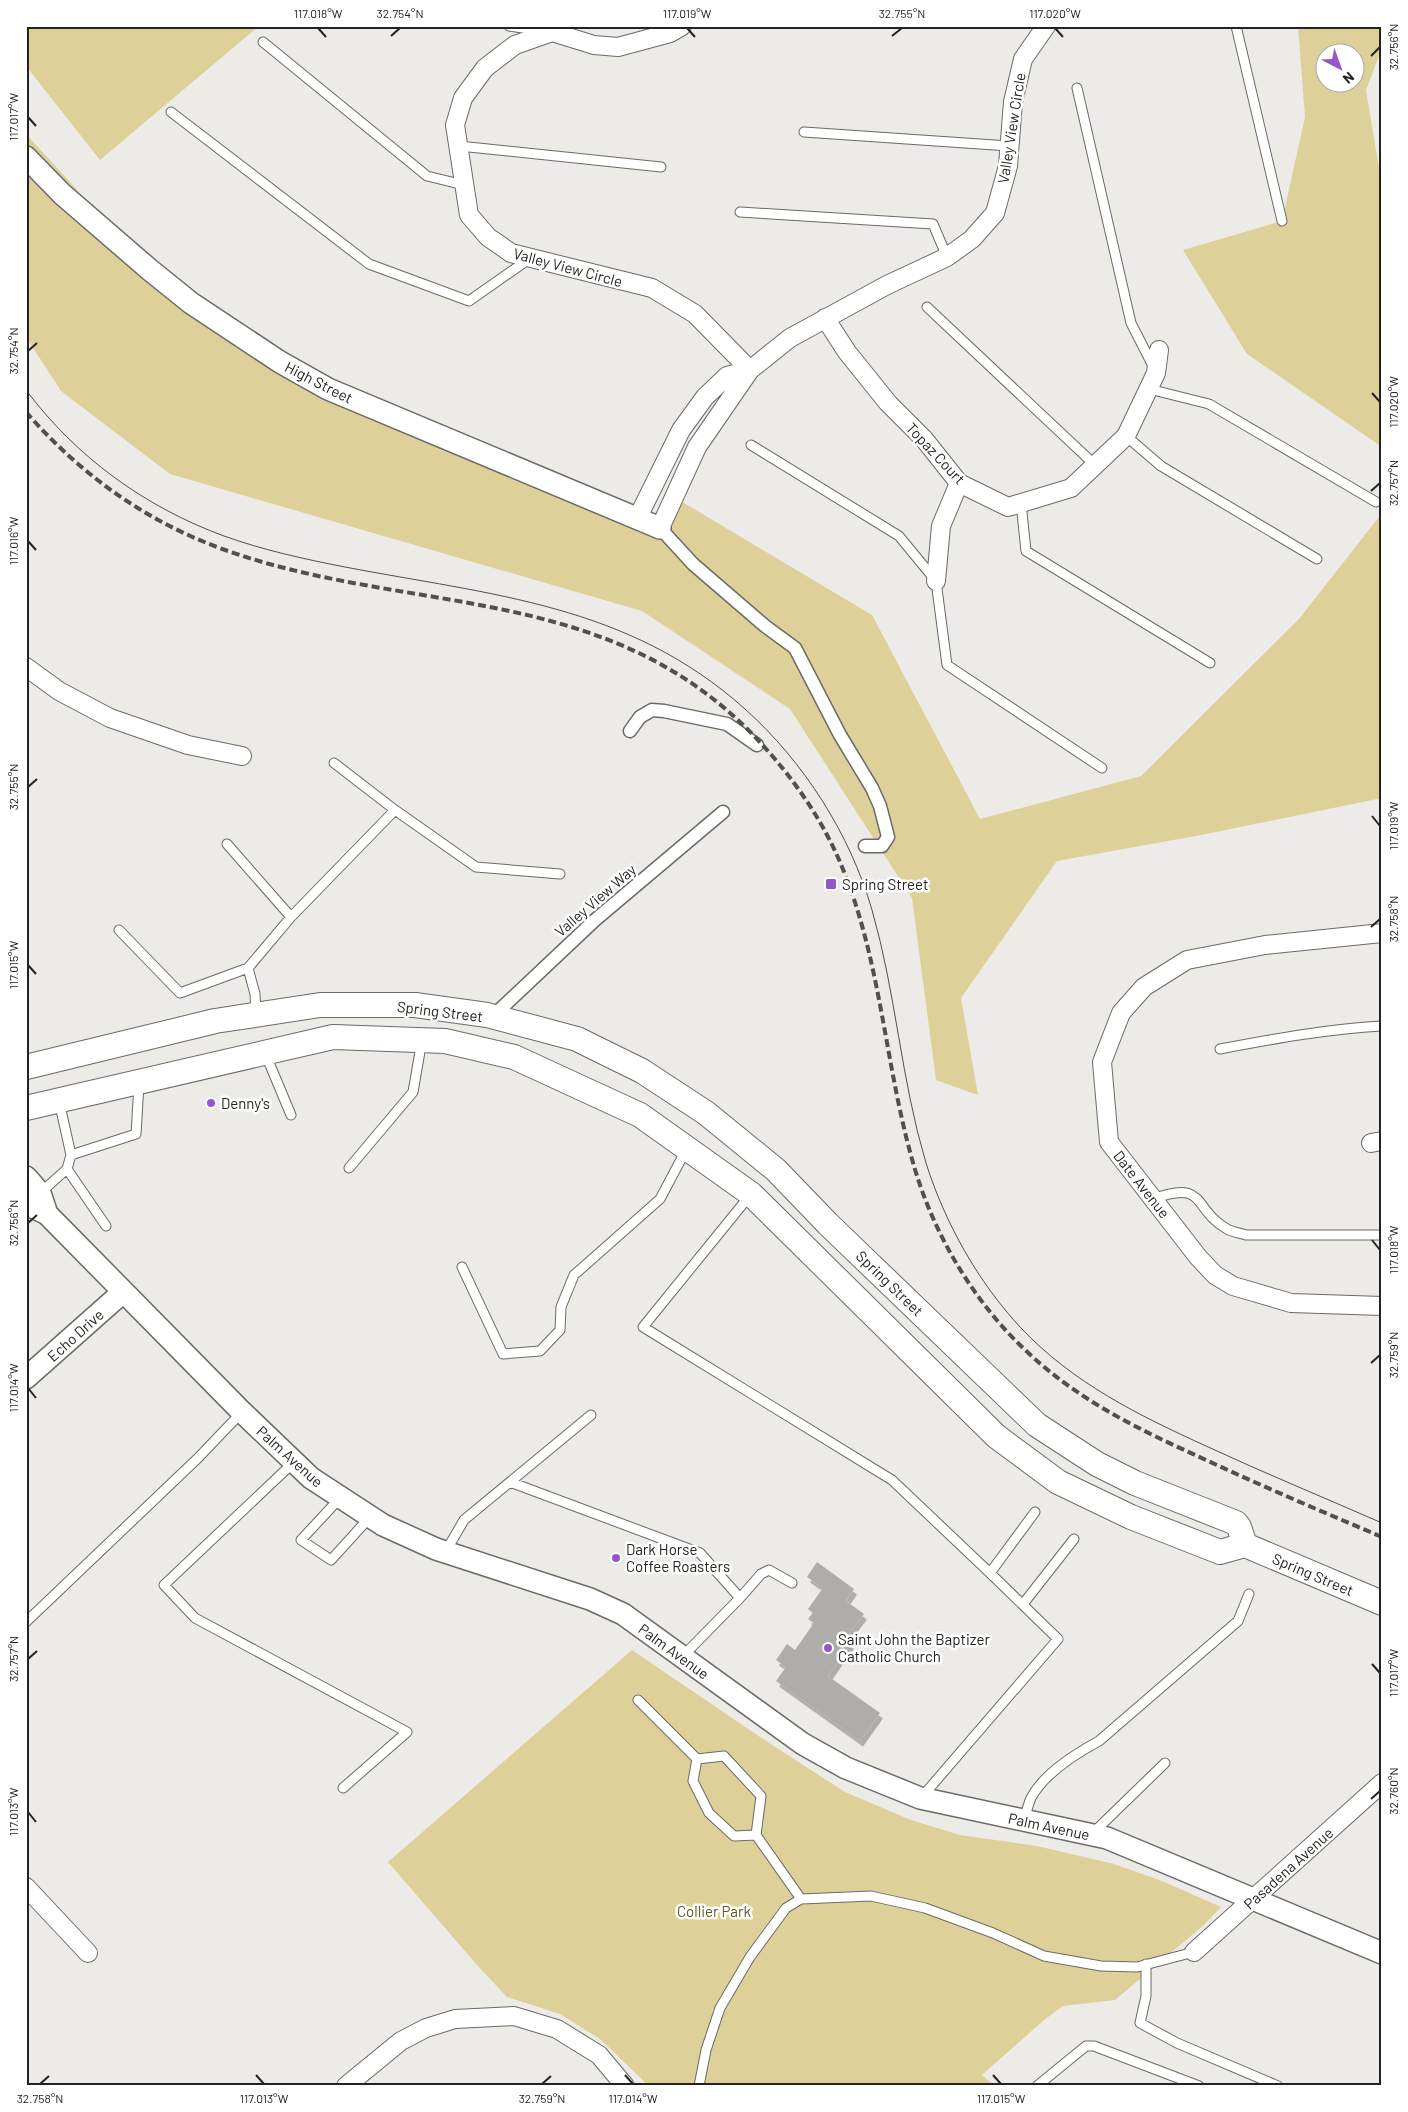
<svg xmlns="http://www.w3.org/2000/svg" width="1408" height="2112" font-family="Barlow,sans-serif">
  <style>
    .green { fill: #ddd199; fill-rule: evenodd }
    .building { fill: #aeada9; filter: url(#shadow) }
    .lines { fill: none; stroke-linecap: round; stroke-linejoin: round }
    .service-casing { stroke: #6a6a66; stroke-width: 11 }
    .pedestrian-casing { stroke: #6a6a66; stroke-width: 15 }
    .minor-casing { stroke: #6a6a66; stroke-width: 20 }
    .tertiary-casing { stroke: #6a6a66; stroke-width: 24 }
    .secondary-casing { stroke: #6a6a66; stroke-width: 26 }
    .service { stroke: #fff; stroke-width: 9 }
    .pedestrian { stroke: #fff; stroke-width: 12 }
    .minor { stroke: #fff; stroke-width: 18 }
    .tertiary { stroke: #fff; stroke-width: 21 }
    .secondary { stroke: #fff; stroke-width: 24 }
    .tram { stroke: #51504e; stroke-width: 1 }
    .rail { stroke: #51504e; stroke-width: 4; stroke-dasharray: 8 4; stroke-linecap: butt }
    .ticks { fill: none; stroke: #242322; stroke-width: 2 }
    .poi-dot { fill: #9756cb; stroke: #fff; stroke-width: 2 }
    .labels { text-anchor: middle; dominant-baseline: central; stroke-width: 5; stroke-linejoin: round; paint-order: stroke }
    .street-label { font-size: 15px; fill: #242322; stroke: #fff }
    .poi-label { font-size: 15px; fill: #242322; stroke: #fff; text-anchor: start }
    .park-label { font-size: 15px; fill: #63571f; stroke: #fff }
    .neatline { fill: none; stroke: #242322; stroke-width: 2 }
    .ticks-label { font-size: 12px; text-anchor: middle; fill: #242322 }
  </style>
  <defs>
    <filter id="shadow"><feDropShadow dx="3" dy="5.5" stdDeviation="0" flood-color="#0004"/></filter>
  </defs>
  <rect width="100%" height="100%" fill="#ecebe7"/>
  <path class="green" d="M26 26H259L100 160 26 66Z
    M1298 26H1382V48L1366 90 1382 186V447L1247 354 1183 250 1282 221 1305 117ZM1326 52H1356V82H1326Z
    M26 134 150 270 233 333 660 528 679 500 872 615 980 819 1141 776 1299 619 1382 513V798L1201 835 1057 861 961 998 978 1095 936 1080 912 898 790 709 642 611 170 474 61 391 26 337Z
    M632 1650 763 1739 845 1792 911 1820 960 1835 1037 1846 1114 1864 1162 1881 1221 1907 1205 1924 1115 2000 1063 2006 1044 2020 982 2075 995 2086H649L600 2039 560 2014 507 1997 477 1965 388 1862Z"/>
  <path class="building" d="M817 1562 854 1589 846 1601 864 1614 845 1639 851 1643 828 1676 880 1713 860 1741 776 1681 786 1667 776 1660 787 1644 795 1650 814 1623 808 1619 813 1613 808 1609 823 1588 807 1577Z"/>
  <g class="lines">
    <g class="service-casing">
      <path id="service" d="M509 26 544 31
        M1236 26 1282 221
        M263 42 427 176 464 185
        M1077 88 1131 323 1154 368
        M171 112 369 264 469 301 529 259
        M804 132 1009 146
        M459 146 661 167
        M740 212 933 224 947 257
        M927 307 1095 465
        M1149 389 1209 404 1376 502
        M1126 436 1161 466 1317 559
        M751 445 899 536 936 581 947 665 1102 768
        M1021 503 1026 551 1210 663
        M395 810 476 867 560 874
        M227 844 291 917 248 968
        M291 917 395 810 334 763
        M119 930 180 993 248 968 255 994 256 1014
        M1220 1049C1273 1039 1327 1029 1382 1026
        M265 1053 291 1115
        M59 1101 71 1155 136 1134 139 1084
        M71 1155 67 1169 106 1226
        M349 1168 413 1092 422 1040
        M40 1193 67 1169
        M751 1194 643 1327 892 1480 990 1573 1035 1512
        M1153 1199C1207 1179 1192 1209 1227 1229 1232 1232 1240 1233 1246 1235H1382
        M462 1267 503 1354 540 1351 560 1330 561 1307 574 1275 660 1199 686 1150
        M294 1462 164 1585 195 1618 407 1732 343 1788
        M510 1482 700 1553 740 1598 761 1574 769 1570 792 1583
        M340 1498 301 1540 331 1560 370 1517
        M446 1551 464 1520 591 1415
        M1023 1604 1074 1539
        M26 1622 198 1458 242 1412
        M682 1657 740 1598
        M638 1700 697 1759
        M921 1798 1058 1639 990 1573
        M1024 1820C1026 1813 1028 1805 1031 1798 1044 1773 1075 1754 1099 1741L1238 1621 1249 1594
        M1093 1833 1165 1763
        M756 1835 734 1836 709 1813 693 1781 697 1759 724 1756 761 1796 756 1835 801 1899
        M1146 1964V1996L1140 2023 1177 2043 1278 2086
        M699 2086 706 2050 720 2008 750 1957 786 1908 801 1899 871 1896 925 1908 993 1933 1044 1956 1101 1966 1137 1967 1194 1952
        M1037 2086 1086 2046H1094L1199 2086"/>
    </g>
    <g class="pedestrian-casing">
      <path id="pedestrian" d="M660 528 693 564 765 626 795 648 840 735 872 788 880 806 888 837 882 846H865
        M630 731 640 717 652 710 664 711 727 724 757 745
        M492 1017 595 920 723 812"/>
    </g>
    <g class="minor-casing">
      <path id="minor" d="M682 26 670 33 618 47 594 45 552 32 515 45 485 68 463 98 455 125 469 215 488 237 511 253 652 288 695 314 750 370
        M825 318 847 352 888 403 924 439 959 483 1008 507 1071 488 1126 436 1156 373 1159 350
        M637 519 681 430 705 397 727 376 750 370
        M660 528 697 447 750 370 790 338 887 285 947 257 972 239 995 213 1008 166 1013 102 1023 59 1046 26
        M936 581 941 526 959 483
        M26 667 59 691 110 718 188 745 242 756
        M1382 933 1265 945 1187 960 1144 987 1121 1013 1102 1062 1109 1142 1198 1257 1215 1275 1233 1286 1291 1303 1382 1306
        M1371 1143 1382 1141
        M26 1887 88 1953
        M1194 1952 1382 1783
        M346 2086 401 2041 426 2028 455 2019 514 2016 557 2029 599 2055 625 2086"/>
    </g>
    <g class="tertiary-casing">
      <path id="tertiary" d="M26 157 62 194 150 270 191 303 280 362 328 389 660 528
        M26 1177 40 1193 47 1214
        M26 1204 47 1214 242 1412 311 1478 383 1525 436 1549 590 1599 623 1614 803 1744 846 1768 920 1798 1107 1838 1382 1953
        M26 1378 123 1292"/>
    </g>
    <g class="secondary-casing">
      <path id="secondary" d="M26 1067 215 1021 320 1005H415L487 1015 577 1039 642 1071 706 1113 776 1170 828 1224 1037 1425 1097 1464 1135 1483 1236 1523 1239 1527 1245 1545
        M26 1108 333 1037 445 1041 514 1057 640 1115 751 1194 996 1436 1058 1482 1131 1517 1220 1552 1245 1545 1382 1603"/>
    </g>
    <use href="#service" class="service"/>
    <use href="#pedestrian" class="pedestrian"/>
    <use href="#minor" class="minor"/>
    <use href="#tertiary" class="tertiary"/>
    <use href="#secondary" class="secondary"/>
    <path class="tram" d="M26 390C76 457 145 507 224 536 263 550 304 559 345 567 491 595 628 604 745 709 804 762 850 834 872 910 896 993 901 1080 926 1163 945 1223 978 1282 1021 1328 1073 1383 1138 1415 1206 1446 1264 1473 1323 1497 1382 1523"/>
    <path class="rail" d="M26 412C82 476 148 523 228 551 404 613 592 584 739 721 785 765 824 818 846 877 882 970 886 1071 914 1166 933 1232 971 1297 1020 1345 1076 1400 1136 1428 1206 1460 1264 1487 1323 1512 1382 1537"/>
  </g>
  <path class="ticks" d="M318 28 326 37M687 28 695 37M1055 28 1063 37M391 36 400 28M892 36 902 28M1371 56 1380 47M28 117 36 126M28 351 37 343M1372 393 1380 402M1371 491 1380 483M28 541 36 550M28 787 37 779M1372 816 1380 826M1371 927 1380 919M28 965 36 974M28 1223 37 1215M1372 1240 1380 1250M1371 1363 1380 1355M28 1388 36 1398M28 1659 37 1651M1372 1664 1380 1673M1371 1799 1380 1791M28 1812 36 1822M256 2075 264 2084M625 2075 633 2084M993 2075 1001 2084M40 2084 49 2076M542 2084 551 2076"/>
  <g class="poi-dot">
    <rect x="825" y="878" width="12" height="12" rx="2.5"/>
    <circle cx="211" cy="1103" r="5"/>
    <circle cx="616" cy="1558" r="5"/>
    <circle cx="828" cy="1648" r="5"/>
  </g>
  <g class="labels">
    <g class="street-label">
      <text transform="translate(1011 128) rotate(-81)">Valley View Circle</text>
      <text transform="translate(568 267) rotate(15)">Valley View Circle</text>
      <text transform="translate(319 382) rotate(27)">High Street</text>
      <text transform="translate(936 453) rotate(47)">Topaz Court</text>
      <text transform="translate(595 900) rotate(-41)">Valley View Way</text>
      <text transform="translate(440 1011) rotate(7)">Spring Street</text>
      <text transform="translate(1142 1184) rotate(52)">Date Avenue</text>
      <text transform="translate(890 1283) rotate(44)">Spring Street</text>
      <text transform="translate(75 1335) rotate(-42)">Echo Drive</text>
      <text transform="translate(290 1456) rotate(42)">Palm Avenue</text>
      <text transform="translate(1313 1574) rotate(23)">Spring Street</text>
      <text transform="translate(674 1651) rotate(36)">Palm Avenue</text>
      <text transform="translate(1049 1826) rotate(12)">Palm Avenue</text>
      <text transform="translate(1288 1868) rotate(-42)">Pasadena Avenue</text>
    </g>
    <g class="poi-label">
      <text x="842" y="884">Spring Street</text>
      <text x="221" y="1103">Denny's</text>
      <text x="626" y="1549">Dark Horse<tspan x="626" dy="17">Coffee Roasters</tspan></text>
      <text x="838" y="1639">Saint John the Baptizer<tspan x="838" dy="17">Catholic Church</tspan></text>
    </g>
    <g class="park-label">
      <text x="714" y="1911">Collier Park</text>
    </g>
  </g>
  <rect width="1408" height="2112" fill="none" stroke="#ffffff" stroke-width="55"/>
  <g transform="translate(1340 68) rotate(139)"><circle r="24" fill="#ffffff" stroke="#a7a7a7"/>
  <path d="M0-4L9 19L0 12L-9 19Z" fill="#9756cb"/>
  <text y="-8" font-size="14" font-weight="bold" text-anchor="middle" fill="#242322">N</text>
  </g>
  <rect x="28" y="28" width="1352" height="2056" class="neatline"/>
  <g class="ticks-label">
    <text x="318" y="18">117.018°W</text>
    <text x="400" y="18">32.754°N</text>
    <text x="687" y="18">117.019°W</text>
    <text x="902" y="18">32.755°N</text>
    <text x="1055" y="18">117.020°W</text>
    <text transform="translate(1394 47) rotate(-90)" y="4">32.756°N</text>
    <text transform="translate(14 117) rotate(-90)" y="4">117.017°W</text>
    <text transform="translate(14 351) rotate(-90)" y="4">32.754°N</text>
    <text transform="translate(1394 402) rotate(-90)" y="4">117.020°W</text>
    <text transform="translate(1394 483) rotate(-90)" y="4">32.757°N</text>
    <text transform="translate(14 541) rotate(-90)" y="4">117.016°W</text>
    <text transform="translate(14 787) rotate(-90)" y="4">32.755°N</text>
    <text transform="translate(1394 826) rotate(-90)" y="4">117.019°W</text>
    <text transform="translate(1394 919) rotate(-90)" y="4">32.758°N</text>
    <text transform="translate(14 965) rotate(-90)" y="4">117.015°W</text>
    <text transform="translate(14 1223) rotate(-90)" y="4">32.756°N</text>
    <text transform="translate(1394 1250) rotate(-90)" y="4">117.018°W</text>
    <text transform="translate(1394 1355) rotate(-90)" y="4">32.759°N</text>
    <text transform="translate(14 1388) rotate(-90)" y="4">117.014°W</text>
    <text transform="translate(14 1659) rotate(-90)" y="4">32.757°N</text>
    <text transform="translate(1394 1673) rotate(-90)" y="4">117.017°W</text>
    <text transform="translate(1394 1791) rotate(-90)" y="4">32.760°N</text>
    <text transform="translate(14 1812) rotate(-90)" y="4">117.013°W</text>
    <text x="40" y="2103">32.758°N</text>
    <text x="264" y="2103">117.013°W</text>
    <text x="542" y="2103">32.759°N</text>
    <text x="633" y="2103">117.014°W</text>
    <text x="1001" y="2103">117.015°W</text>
  </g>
</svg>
